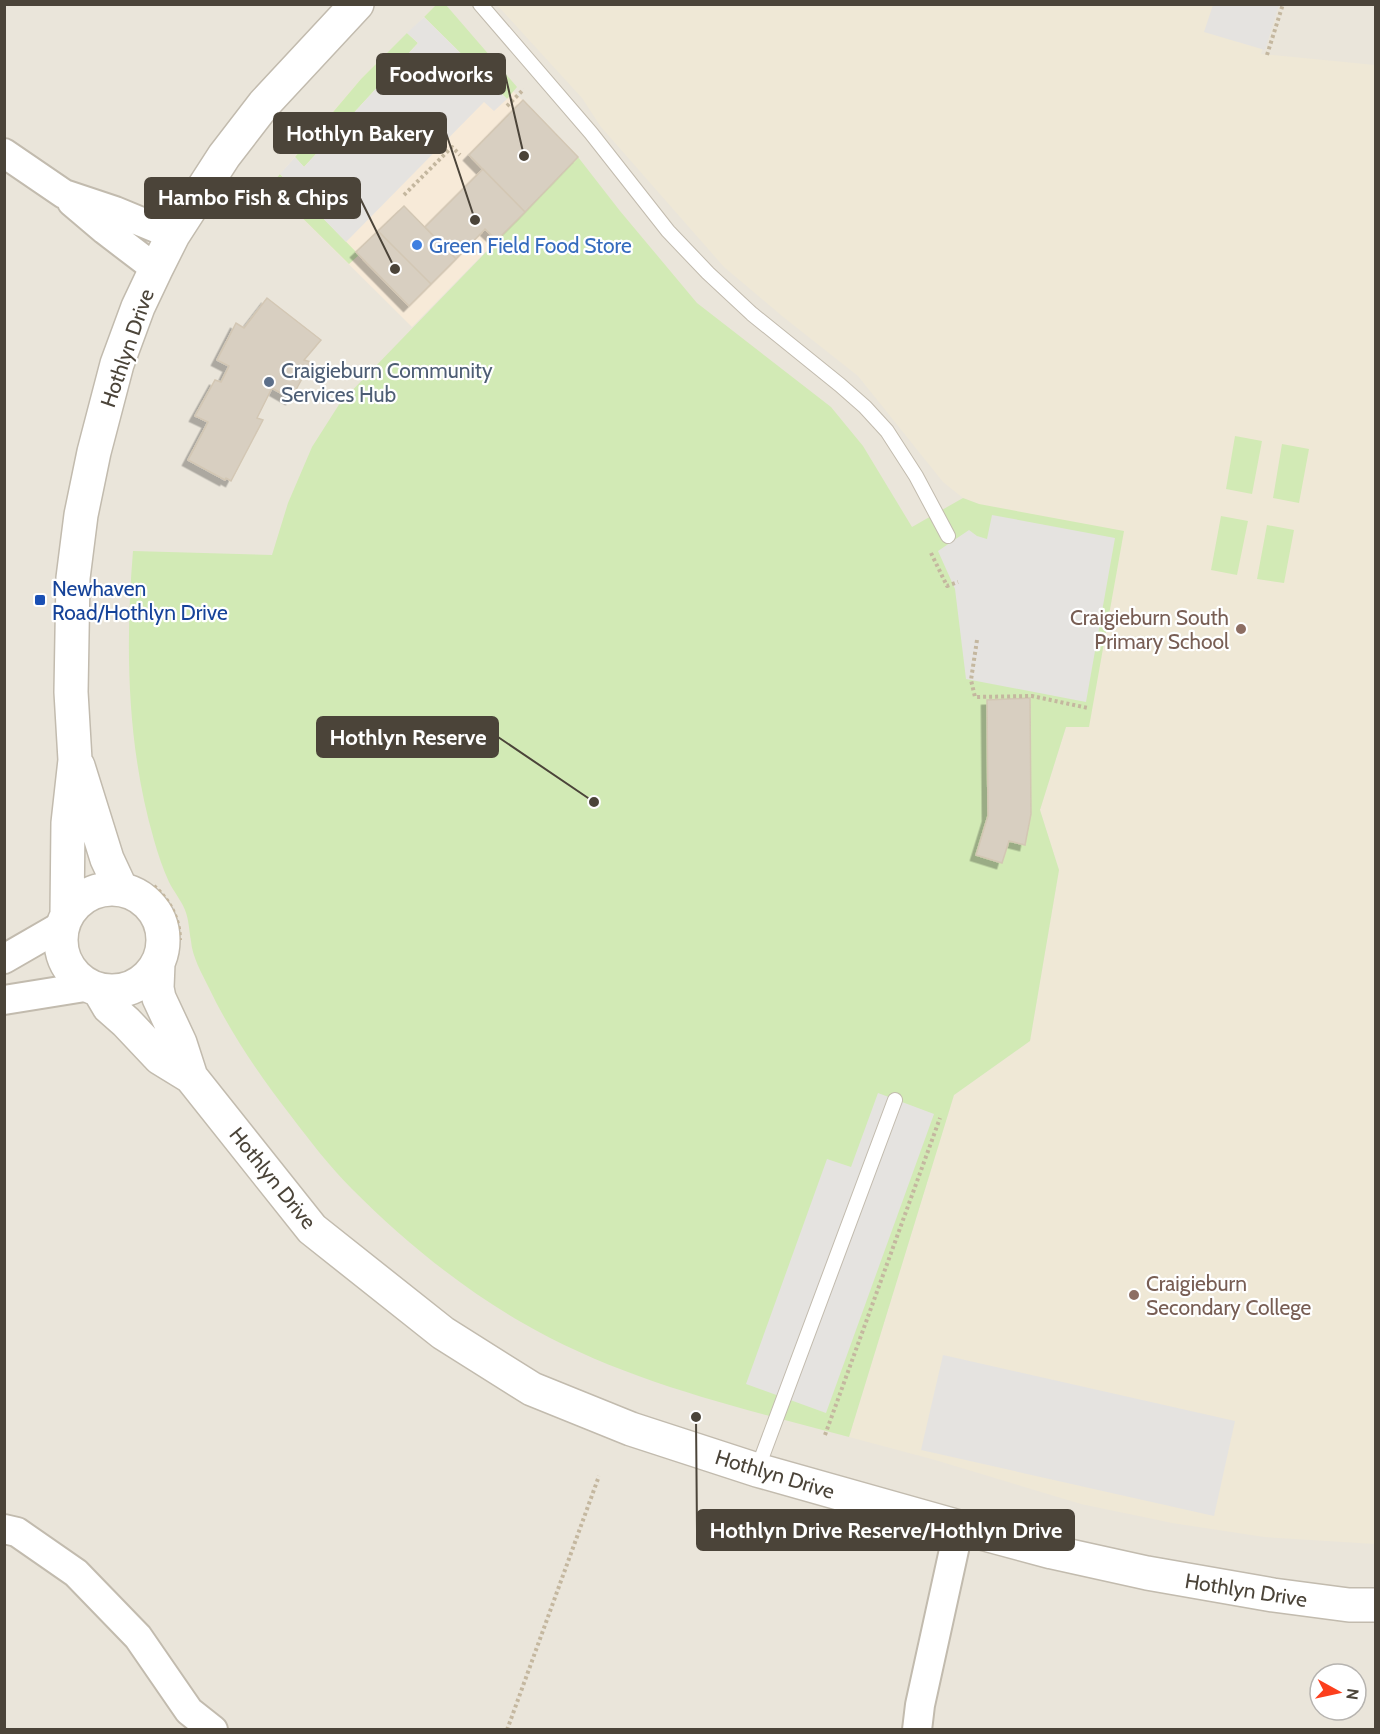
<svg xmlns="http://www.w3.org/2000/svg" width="1380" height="1734" font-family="Cabin,sans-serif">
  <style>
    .residential { fill: #eae5da; fill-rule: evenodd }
    .commercial { fill: #f7ead8 }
    .education { fill: #efe8d6 }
    .green { fill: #d2eab5 }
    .parking { fill: #e5e3e0 }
    .building { fill: #d8cfc1; stroke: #d3c7b4; stroke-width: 1.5; filter: url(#shadow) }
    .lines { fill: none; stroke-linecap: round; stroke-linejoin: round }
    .service-casing { stroke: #c2bbae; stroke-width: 16 }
    .minor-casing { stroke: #c2bbae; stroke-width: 32 }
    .tertiary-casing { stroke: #c2bbae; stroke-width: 36 }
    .path { stroke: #c4b79f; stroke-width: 4; stroke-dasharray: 3 3; stroke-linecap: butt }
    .service { stroke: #fff; stroke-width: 14 }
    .minor { stroke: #fff; stroke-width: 28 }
    .tertiary { stroke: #fff; stroke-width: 33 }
    .shop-dot { fill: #3f7fe0; stroke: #fff; stroke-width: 2 }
    .service-dot { fill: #5c6f8a; stroke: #fff; stroke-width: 2 }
    .transit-dot { fill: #1a4fb4; stroke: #fff; stroke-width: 2 }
    .education-dot { fill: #8d6e63; stroke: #fff; stroke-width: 2 }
    .labels { text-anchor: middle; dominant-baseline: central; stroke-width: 4.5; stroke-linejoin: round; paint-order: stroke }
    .shop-label { font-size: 21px; fill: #366cbe; stroke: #fff; text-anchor: start }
    .street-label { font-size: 21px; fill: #4b4439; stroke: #fff }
    .service-label { font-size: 21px; fill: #4e5e75; stroke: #fff; text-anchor: start }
    .transit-label { font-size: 21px; fill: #164399; stroke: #fff; text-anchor: start }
    .education-label { font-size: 21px; fill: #785e54; stroke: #fff; text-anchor: end }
    .leader { fill: none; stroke: #4b4439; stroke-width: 2 }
    .callout-dot { fill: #4b4439; stroke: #fff; stroke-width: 2 }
    .callout { fill: #4b4439; stroke: #4b4439; stroke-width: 2 }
    .callout-label { font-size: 22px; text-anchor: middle; font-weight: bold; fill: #fff }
  </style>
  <defs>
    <filter id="shadow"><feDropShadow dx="-5.5" dy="5.5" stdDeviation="0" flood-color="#0004"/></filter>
  </defs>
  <rect width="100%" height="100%" fill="#f6f3ec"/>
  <path class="residential" d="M5 5H1375V1729L5 1730ZM1320 1674H1356V1710H1320Z"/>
  <path class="commercial" d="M432 9 578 157 412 327 270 186 361 79Z"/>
  <path class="education" d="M497 5H1277L1261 54 1375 65V1544L1264 1537 1172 1523 1081 1504 935 1460 849 1437 954 1095 1030 1041 1059 870 1040 810 1066 727H1089L979 504 963 498 943 482 858 376 782 316 724 267 601 127 582 98Z"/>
  <path class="green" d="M436 5H446L517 87 507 99 424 17Z
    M407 33 418 43 304 167 295 157 361 79Z
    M578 157 620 211 697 303 831 407 863 446 912 527 963 498 979 504 1124 531 1089 727H1066L1040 810 1059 870 1030 1041 954 1095 849 1437C737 1407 622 1381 521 1322 459 1286 403 1240 352 1189 330 1167 310 1141 291 1116 260 1076 231 1034 209 988 202 974 192 956 191 941 189 930 189 920 185 910 181 900 174 892 169 882 163 869 158 854 154 840 127 747 125 647 133 551L272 555 288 503 312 447 340 403Z
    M280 174 359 255 349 264 270 186Z
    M1235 436 1262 441 1252 494 1226 489Z
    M1282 444 1309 449 1299 503 1273 498Z
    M1221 516 1248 521 1237 575 1211 570Z
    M1267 525 1294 530 1284 583 1257 579Z"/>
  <path class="parking" d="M1213 5H1279L1265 50 1204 32Z
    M424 17 507 99 494 111 484 102 346 242 280 174 295 157 304 167 418 43 407 33Z
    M992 515 1115 538 1086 702 966 679 955 589 938 551 969 530 977 536 987 539Z
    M878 1093 934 1114 826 1413 746 1384 827 1159 851 1167Z
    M943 1355 1235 1421 1214 1516 921 1450Z"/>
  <path class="building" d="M523 100 578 157 525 212 469 155Z
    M483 169 525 212 497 240 485 229 456 259 425 227Z
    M404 206 456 259 431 284 378 231Z
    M378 231 431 284 409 306 356 252Z
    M267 298 321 340 304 360 311 362 291 399 272 388 257 418 263 420 231 481 226 478 225 480 188 460 208 422 195 416 215 380 221 382 229 366 217 360 236 323 244 328Z
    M1030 698 1031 814 1025 845 1009 841 1002 863 976 855 988 816 987 700Z"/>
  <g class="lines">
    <g class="service-casing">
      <path id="service" d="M480 4 591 133 668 231 708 273 752 314 840 385 865 407 887 431 916 476 948 536
        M757 1470 895 1100"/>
    </g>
    <g class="minor-casing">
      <path id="minor" d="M4 153 64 194 115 211 173 235
        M72 202 105 230 156 269
        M4 959 63 925
        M4 1000 91 986
        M4 1529 17 1532 76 1573 138 1637 189 1711 213 1730
        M917 1730 920 1705 959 1527"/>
    </g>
    <g class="tertiary-casing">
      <path id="tertiary" d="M78 766 107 859 121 889
        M61 940a51 51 0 1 1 102 0a51 51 0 1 1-102 0Z
        M67 915 68 823 75 760 71 692 73 578 81 515 94 452 117 364 138 307 156 269 173 235 224 156 264 104 357 4
        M158 963 157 988 159 998 180 1043 191 1077
        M99 990 109 1007 126 1022 160 1058 191 1077 312 1229 443 1333 532 1389 631 1429 757 1470 959 1527 1052 1552 1147 1573 1273 1595 1349 1605H1376"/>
    </g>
    <path class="path" d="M1267 55 1283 4
      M507 106 524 89
      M404 195 452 147 460 155
      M931 553 947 586 958 582
      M977 640 971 680 975 697 1032 696 1088 708
      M154 886C170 900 180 919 180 940
      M825 1435 940 1118
      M507 1730 599 1476"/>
    <use href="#service" class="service"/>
    <use href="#minor" class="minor"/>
    <use href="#tertiary" class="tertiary"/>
  </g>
  <circle class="shop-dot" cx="417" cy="245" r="6"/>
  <circle class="service-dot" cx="269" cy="382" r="6"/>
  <rect class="transit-dot" x="34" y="594" width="12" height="12" rx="3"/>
  <g class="education-dot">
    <circle cx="1241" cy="629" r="6"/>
    <circle cx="1134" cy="1295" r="6"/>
  </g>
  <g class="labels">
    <g class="shop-label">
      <text x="429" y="245">Green Field Food Store</text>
    </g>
    <g class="street-label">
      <text transform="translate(127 348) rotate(-71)">Hothlyn Drive</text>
      <text transform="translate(273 1178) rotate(51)">Hothlyn Drive</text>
      <text transform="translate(775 1474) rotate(17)">Hothlyn Drive</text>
      <text transform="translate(1246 1590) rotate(9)">Hothlyn Drive</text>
    </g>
    <g class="service-label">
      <text x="281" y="370">Craigieburn Community<tspan x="281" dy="24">Services Hub</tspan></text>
    </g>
    <g class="transit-label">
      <text x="52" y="588">Newhaven<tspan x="52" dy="24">Road/Hothlyn Drive</tspan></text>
    </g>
    <g class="education-label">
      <text x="1229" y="617">Craigieburn South<tspan x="1229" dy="24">Primary School</tspan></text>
      <text x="1146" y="1283" text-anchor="start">Craigieburn<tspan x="1146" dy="24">Secondary College</tspan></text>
    </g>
  </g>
  <path class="leader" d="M524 156L505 74M475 220L446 133M395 269L360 198M594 802L498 737M696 1417L697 1530"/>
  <g class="callout-dot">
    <circle cx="524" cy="156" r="6"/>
    <circle cx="475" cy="220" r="6"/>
    <circle cx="395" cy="269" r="6"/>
    <circle cx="594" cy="802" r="6"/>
    <circle cx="696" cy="1417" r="6"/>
  </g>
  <g class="callout">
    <rect x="377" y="54" width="128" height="40" rx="6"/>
    <rect x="274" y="113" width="172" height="40" rx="6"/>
    <rect x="145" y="178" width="215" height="40" rx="6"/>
    <rect x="317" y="717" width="181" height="40" rx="6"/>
    <rect x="697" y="1510" width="377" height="40" rx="6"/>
  </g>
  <g class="callout-label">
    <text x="441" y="82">Foodworks</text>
    <text x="360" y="141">Hothlyn Bakery</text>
    <text x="253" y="205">Hambo Fish &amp; Chips</text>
    <text x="408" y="745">Hothlyn Reserve</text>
    <text x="886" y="1538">Hothlyn Drive Reserve/Hothlyn Drive</text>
  </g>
  <rect width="1380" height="1734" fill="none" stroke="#4b4439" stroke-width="12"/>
  <g transform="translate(1338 1692) rotate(98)"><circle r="28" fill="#ffffff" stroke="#b7b4b0" stroke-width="1.5"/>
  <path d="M0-4.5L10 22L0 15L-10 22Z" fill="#fc3f1d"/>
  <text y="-9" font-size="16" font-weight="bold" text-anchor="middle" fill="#4b4439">N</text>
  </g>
</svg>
